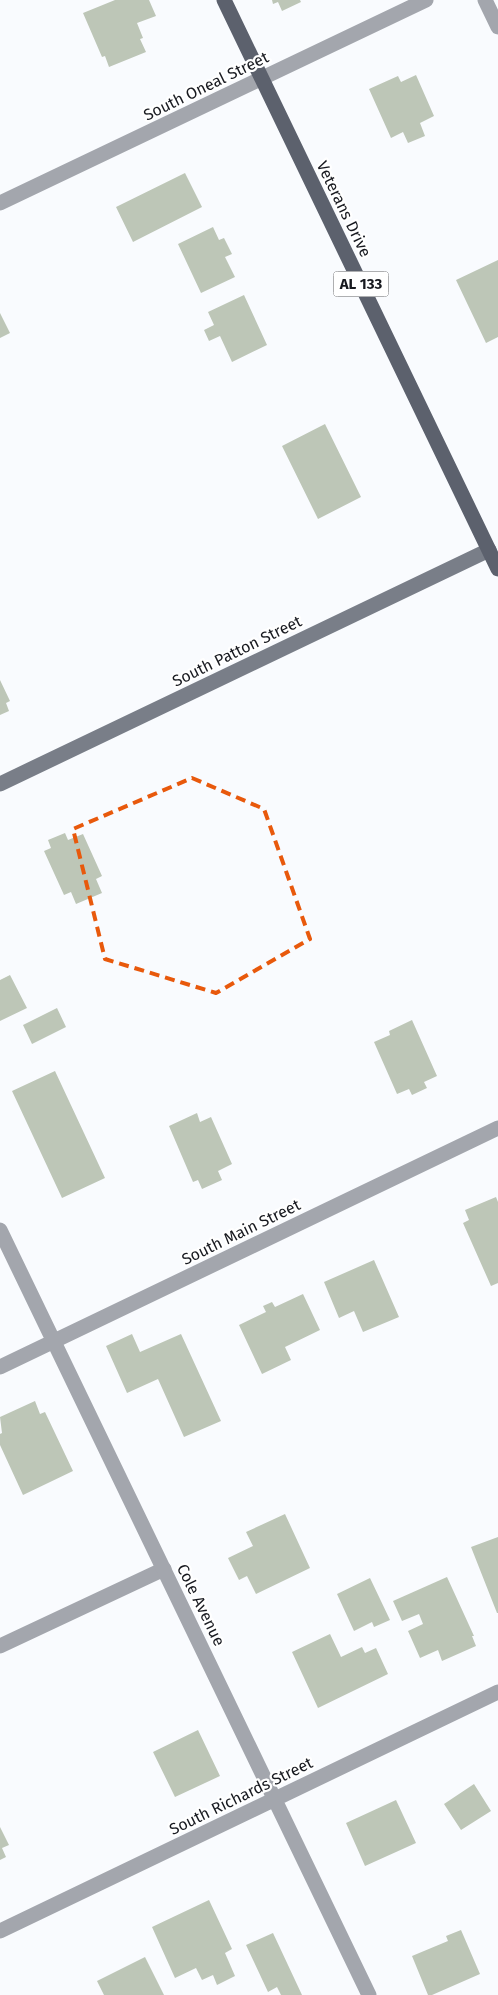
<svg xmlns="http://www.w3.org/2000/svg" width="498" height="1995" font-family="'Fira Sans',sans-serif">
  <style>
    .building { fill: #bdc6b7 }
    .lines { fill: none; stroke-linecap: round; stroke-linejoin: round }
    .lane { stroke: #a3a6ad; stroke-width: 15 }
    .street { stroke: #a3a6ad; stroke-width: 15 }
    .secondary { stroke: #797e88; stroke-width: 15 }
    .primary { stroke: #5c616d; stroke-width: 15 }
    .marked { fill: none; stroke: #e8590c; stroke-width: 4; stroke-dasharray: 10 6; stroke-linejoin: round }
    .labels { text-anchor: middle; dominant-baseline: central; stroke-width: 4.5; stroke-linejoin: round; paint-order: stroke }
    .shield { fill: #fff; stroke: #5d5e62; stroke-width: 1 }
    .shield-label { font-size: 15px; font-weight: bold; fill: #17191f }
    .street-label { font-size: 16px; fill: #17191f; stroke: #fff }
  </style>
  <rect width="100%" height="100%" fill="#f9fbfe"/>
  <path class="building" d="M115 0H149L156 16 137 23 143 38 140 39 146 52 109 67 105 56 102 57 83 13Z
    M272 0H300L301 2 282 11 278 2 273 4Z
    M416 75 434 116 420 123 425 136 408 143 403 132 391 138 369 89 398 76 401 82Z
    M185 173 202 207 133 242 116 207Z
    M213 227 219 240 224 238 232 254 225 257 235 277 201 293 178 244Z
    M498 260V337L486 343 456 280Z
    M244 295 267 345 232 362 220 336 209 341 204 330 214 325 208 312Z
    M0 313 10 333 0 338Z
    M325 424 361 497 318 519 282 446Z
    M0 680 10 701 6 703 9 711 0 715Z
    M65 833 68 840 83 834 102 876 96 879 102 893 76 904 71 892 64 895 44 851 51 848 48 840Z
    M10 975 27 1008 0 1021V980Z
    M57 1008 66 1027 32 1044 23 1025Z
    M412 1020 437 1076 424 1082 427 1088 412 1095 409 1089 397 1094 374 1042 390 1035 389 1031Z
    M55 1071 105 1178 62 1198 12 1091Z
    M197 1113 200 1122 211 1117 232 1164 218 1171 222 1180 202 1189 198 1180 193 1182 169 1126Z
    M496 1197 498 1202V1283L491 1286 463 1223 469 1220 465 1210Z
    M374 1260 399 1317 363 1332 354 1311 339 1318 324 1282Z
    M303 1294 320 1330 285 1347 291 1360 262 1374 239 1325 266 1312 263 1306 272 1302 275 1307Z
    M132 1334 140 1352 181 1334 221 1421 184 1437 158 1379 127 1393 106 1346Z
    M35 1401 40 1414 45 1412 73 1471 23 1495 0 1445V1434L2 1433 0 1417Z
    M285 1514 310 1568 256 1594 247 1576 239 1580 228 1558 253 1546 246 1532Z
    M498 1537V1613H497L471 1547Z
    M447 1577 474 1636H472L476 1646 442 1661 438 1650 420 1658 408 1631 423 1624 419 1614 402 1621 393 1601Z
    M370 1578 390 1620 374 1627 372 1622 354 1631 337 1594Z
    M330 1634 341 1657 362 1647 365 1653 376 1648 388 1674 318 1708 292 1652Z
    M198 1730 220 1776 175 1797 153 1752Z
    M474 1784 491 1811 461 1830 444 1804Z
    M396 1800 416 1843 365 1866 346 1823Z
    M0 1827 9 1845 2 1848 6 1857 0 1860Z
    M209 1900 232 1949 225 1953 235 1976 217 1985 213 1975 202 1980 196 1968 175 1978 152 1927Z
    M461 1930 480 1974 432 1995H428L412 1956 448 1941 446 1936Z
    M273 1933 302 1995H281L277 1987 268 1992 246 1945Z
    M145 1957 164 1995H104L97 1981Z"/>
  <g class="lines">
    <path class="lane" d="M485 0 498 27
      M0 1646 164 1569"/>
    <path class="street" d="M0 203 426 0
      M0 1230 369 1995
      M0 1367 498 1128
      M0 1931 498 1692"/>
    <path class="secondary" d="M0 784 489 550"/>
    <path class="primary" d="M224 0 498 569"/>
  </g>
  <path class="marked" d="M192 778 264 809 310 939 216 993 105 959 73 829Z"/>
  <g class="labels">
    <rect class="shield" x="333.5" y="271.5" width="55" height="25" rx="4"/>
    <g class="shield-label">
      <text x="361" y="284">AL 133</text>
    </g>
    <g class="street-label">
      <text transform="translate(206 86) rotate(-26)">South Oneal Street</text>
      <text transform="translate(344 209) rotate(64)">Veterans Drive</text>
      <text transform="translate(237 651) rotate(-26)">South Patton Street</text>
      <text transform="translate(241 1232) rotate(-26)">South Main Street</text>
      <text transform="translate(201 1605) rotate(64)">Cole Avenue</text>
      <text transform="translate(241 1796) rotate(-26)">South Richards Street</text>
    </g>
  </g>
</svg>
